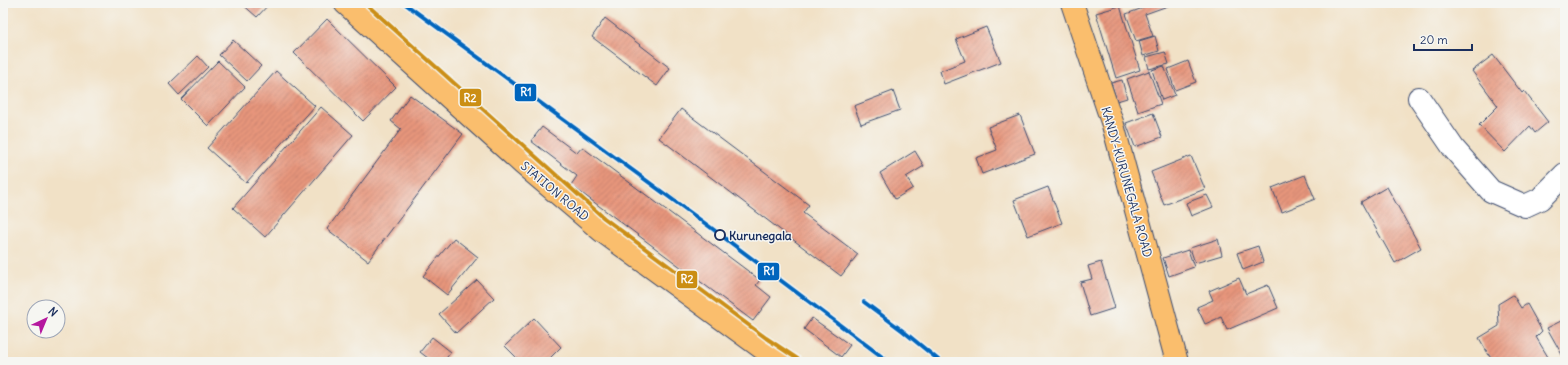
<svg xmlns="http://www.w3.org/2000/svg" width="1568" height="365" font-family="Delius,sans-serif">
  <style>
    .building { fill: url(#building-hatch) }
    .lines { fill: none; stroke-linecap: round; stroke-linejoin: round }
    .street-casing { stroke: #3b4a6e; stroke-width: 24 }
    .primary-casing { stroke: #3b4a6e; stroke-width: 24 }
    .highway-casing { stroke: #3b4a6e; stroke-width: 24 }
    .street { stroke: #fff; stroke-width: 22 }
    .primary { stroke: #fabe6d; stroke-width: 22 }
    .highway { stroke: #fabe6d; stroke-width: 22 }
    .rail-1-casing { stroke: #f6f6f2; stroke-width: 7 }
    .rail-2-casing { stroke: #f6f6f2; stroke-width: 7 }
    .rail-1 { stroke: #0065bd; stroke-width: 4 }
    .rail-2 { stroke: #cb8e13; stroke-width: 4 }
    .stop-dot { fill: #f6f6f2; stroke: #1b2f5e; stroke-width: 2 }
    .labels { text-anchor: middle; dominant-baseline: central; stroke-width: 3; stroke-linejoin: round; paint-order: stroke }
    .street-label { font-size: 12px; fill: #1b2f5e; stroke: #f6f6f2 }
    .stop-label { font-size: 12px; font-weight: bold; fill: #1b2f5e; stroke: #f6f6f2; text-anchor: start }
    .line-badge { stroke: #f6f6f2; stroke-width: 1.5 }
    .badge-label { font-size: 11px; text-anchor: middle; font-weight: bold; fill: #fff }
  </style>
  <defs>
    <pattern id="building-hatch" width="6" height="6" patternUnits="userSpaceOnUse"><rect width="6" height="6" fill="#e7957c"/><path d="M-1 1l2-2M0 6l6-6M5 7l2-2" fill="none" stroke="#ba7a69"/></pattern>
  </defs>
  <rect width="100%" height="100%" fill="#f6f6f2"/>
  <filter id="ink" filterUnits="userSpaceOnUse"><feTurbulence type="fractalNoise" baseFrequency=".025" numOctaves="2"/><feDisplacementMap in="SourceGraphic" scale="8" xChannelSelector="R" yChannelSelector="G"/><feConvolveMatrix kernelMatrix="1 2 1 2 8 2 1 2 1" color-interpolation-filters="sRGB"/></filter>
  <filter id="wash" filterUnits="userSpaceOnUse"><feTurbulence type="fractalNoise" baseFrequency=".012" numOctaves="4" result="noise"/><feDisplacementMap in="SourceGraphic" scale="16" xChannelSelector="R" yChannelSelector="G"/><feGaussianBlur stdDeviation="0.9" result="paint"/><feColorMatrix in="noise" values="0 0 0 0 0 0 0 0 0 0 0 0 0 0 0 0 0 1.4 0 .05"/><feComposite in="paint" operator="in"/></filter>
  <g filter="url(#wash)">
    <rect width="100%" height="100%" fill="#f1e1c6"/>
    <g id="blocks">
      <path class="building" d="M241 3H270L257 17Z
        M1141 3H1176L1145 14 1153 36 1136 41 1126 14 1143 8Z
        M1120 6 1140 70 1116 78 1096 13Z
        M605 18 670 68 657 86 592 37Z
        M327 19 396 87 363 121 294 53Z
        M986 27 1001 62 944 84 940 71 965 61 956 39Z
        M1155 36 1159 51 1143 56 1139 41Z
        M233 40 261 66 247 81 219 55Z
        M1165 52 1169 64 1149 69 1146 57Z
        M1493 55 1522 93 1524 91 1548 122 1535 133 1530 126 1505 152 1479 125 1498 106 1472 71Z
        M198 56 208 67 179 95 169 84Z
        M218 61 245 87 208 126 181 99Z
        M1188 61 1196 82 1175 90 1168 69Z
        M1164 66 1175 95 1162 100 1152 70Z
        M276 71 315 106 246 183 207 148Z
        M1149 71 1161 104 1138 112 1127 79Z
        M1122 80 1127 98 1117 101 1111 83Z
        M893 91 900 110 861 124 854 106Z
        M410 95 463 134 368 261 327 229 401 129 391 121Z
        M321 107 353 135 265 237 233 208Z
        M681 109 809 205 803 213 858 254 841 276 659 138Z
        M1153 113 1162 137 1135 147 1126 123Z
        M1020 115 1035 154 982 174 976 158 997 150 988 127Z
        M542 127 577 153 582 147 760 280 756 285 771 297 753 321 571 185 577 176 531 141Z
        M915 151 924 166 906 177 913 188 895 199 880 173Z
        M1191 156 1205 189 1164 205 1151 172Z
        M1305 175 1315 199 1282 212 1272 188Z
        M1048 187 1062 223 1028 236 1014 200Z
        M1387 187 1421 248 1395 263 1361 202Z
        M1207 195 1213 207 1191 216 1186 203Z
        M454 238 478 257 447 295 423 276Z
        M1218 239 1222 255 1195 263 1190 248Z
        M1258 246 1263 262 1243 270 1237 253Z
        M1188 250 1194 267 1169 276 1163 258Z
        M1101 262 1115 308 1090 316 1080 282 1092 279 1088 266Z
        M1239 278 1246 294 1268 285 1278 308 1227 330 1221 317 1205 324 1197 307 1213 300 1209 291Z
        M477 280 494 298 456 333 439 314Z
        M1513 295 1521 308 1527 304 1542 331 1536 337 1551 362H1519L1516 358 1509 362H1493L1479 338 1499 326 1498 304Z
        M534 318 561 347 546 362H521L505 346Z
        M812 318 850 345 841 357 804 329Z
        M1565 319V360L1547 328Z
        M432 337 451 352 443 362H433L420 352Z"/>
    </g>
  </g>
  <g filter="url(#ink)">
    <use href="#blocks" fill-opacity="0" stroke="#3b4a6e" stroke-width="1"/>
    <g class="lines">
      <g class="street-casing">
        <path id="street" d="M1419 98 1454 149 1491 191 1525 206 1540 199 1565 174"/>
      </g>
      <g class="primary-casing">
        <path id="primary" d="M345 3 523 164 602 231 781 362"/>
      </g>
      <g class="highway-casing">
        <path id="highway" d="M1072 3 1113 125 1177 362"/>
      </g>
      <use href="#street" class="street"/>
      <use href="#primary" class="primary"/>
      <use href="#highway" class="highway"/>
      <g class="rail-1-casing">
        <path id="rail-1" d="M404 3 710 227 889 362
          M864 302 903 331 941 362"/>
      </g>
      <g class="rail-2-casing">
        <path id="rail-2" d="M365 3 604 218 766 338 802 362"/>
      </g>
      <use href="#rail-1" class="rail-1"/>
      <use href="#rail-2" class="rail-2"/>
    </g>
  </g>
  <circle class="stop-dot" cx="720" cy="235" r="5"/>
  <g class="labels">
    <g class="street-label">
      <text transform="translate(1127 182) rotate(74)">KANDY-KURUNEGALA ROAD</text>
      <text transform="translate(555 191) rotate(40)">STATION ROAD</text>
    </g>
    <g class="stop-label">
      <text x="729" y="235">Kurunegala</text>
    </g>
  </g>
  <g class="line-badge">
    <rect x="514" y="83" width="23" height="19" rx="4" fill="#0065bd"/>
    <rect x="459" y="88" width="23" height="19" rx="4" fill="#cb8e13"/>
    <rect x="757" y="262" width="23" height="19" rx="4" fill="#0065bd"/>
    <rect x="676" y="270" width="22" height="19" rx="4" fill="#cb8e13"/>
  </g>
  <g class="badge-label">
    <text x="526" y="96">R1</text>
    <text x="470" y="102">R2</text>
    <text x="769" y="275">R1</text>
    <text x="687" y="283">R2</text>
  </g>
  <rect width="1568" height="365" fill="none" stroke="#f6f6f2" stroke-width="16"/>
  <g transform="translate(46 319) rotate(44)"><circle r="19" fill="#f6f6f2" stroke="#9ea6b7"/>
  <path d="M0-3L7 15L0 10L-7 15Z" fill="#b5179e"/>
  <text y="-6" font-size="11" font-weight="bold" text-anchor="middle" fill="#1b2f5e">N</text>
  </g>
  <path d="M1414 44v6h58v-6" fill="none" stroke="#1b2f5e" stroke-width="2"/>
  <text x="1420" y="44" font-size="12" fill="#1b2f5e" stroke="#f6f6f2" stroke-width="3" paint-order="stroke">20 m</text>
</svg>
